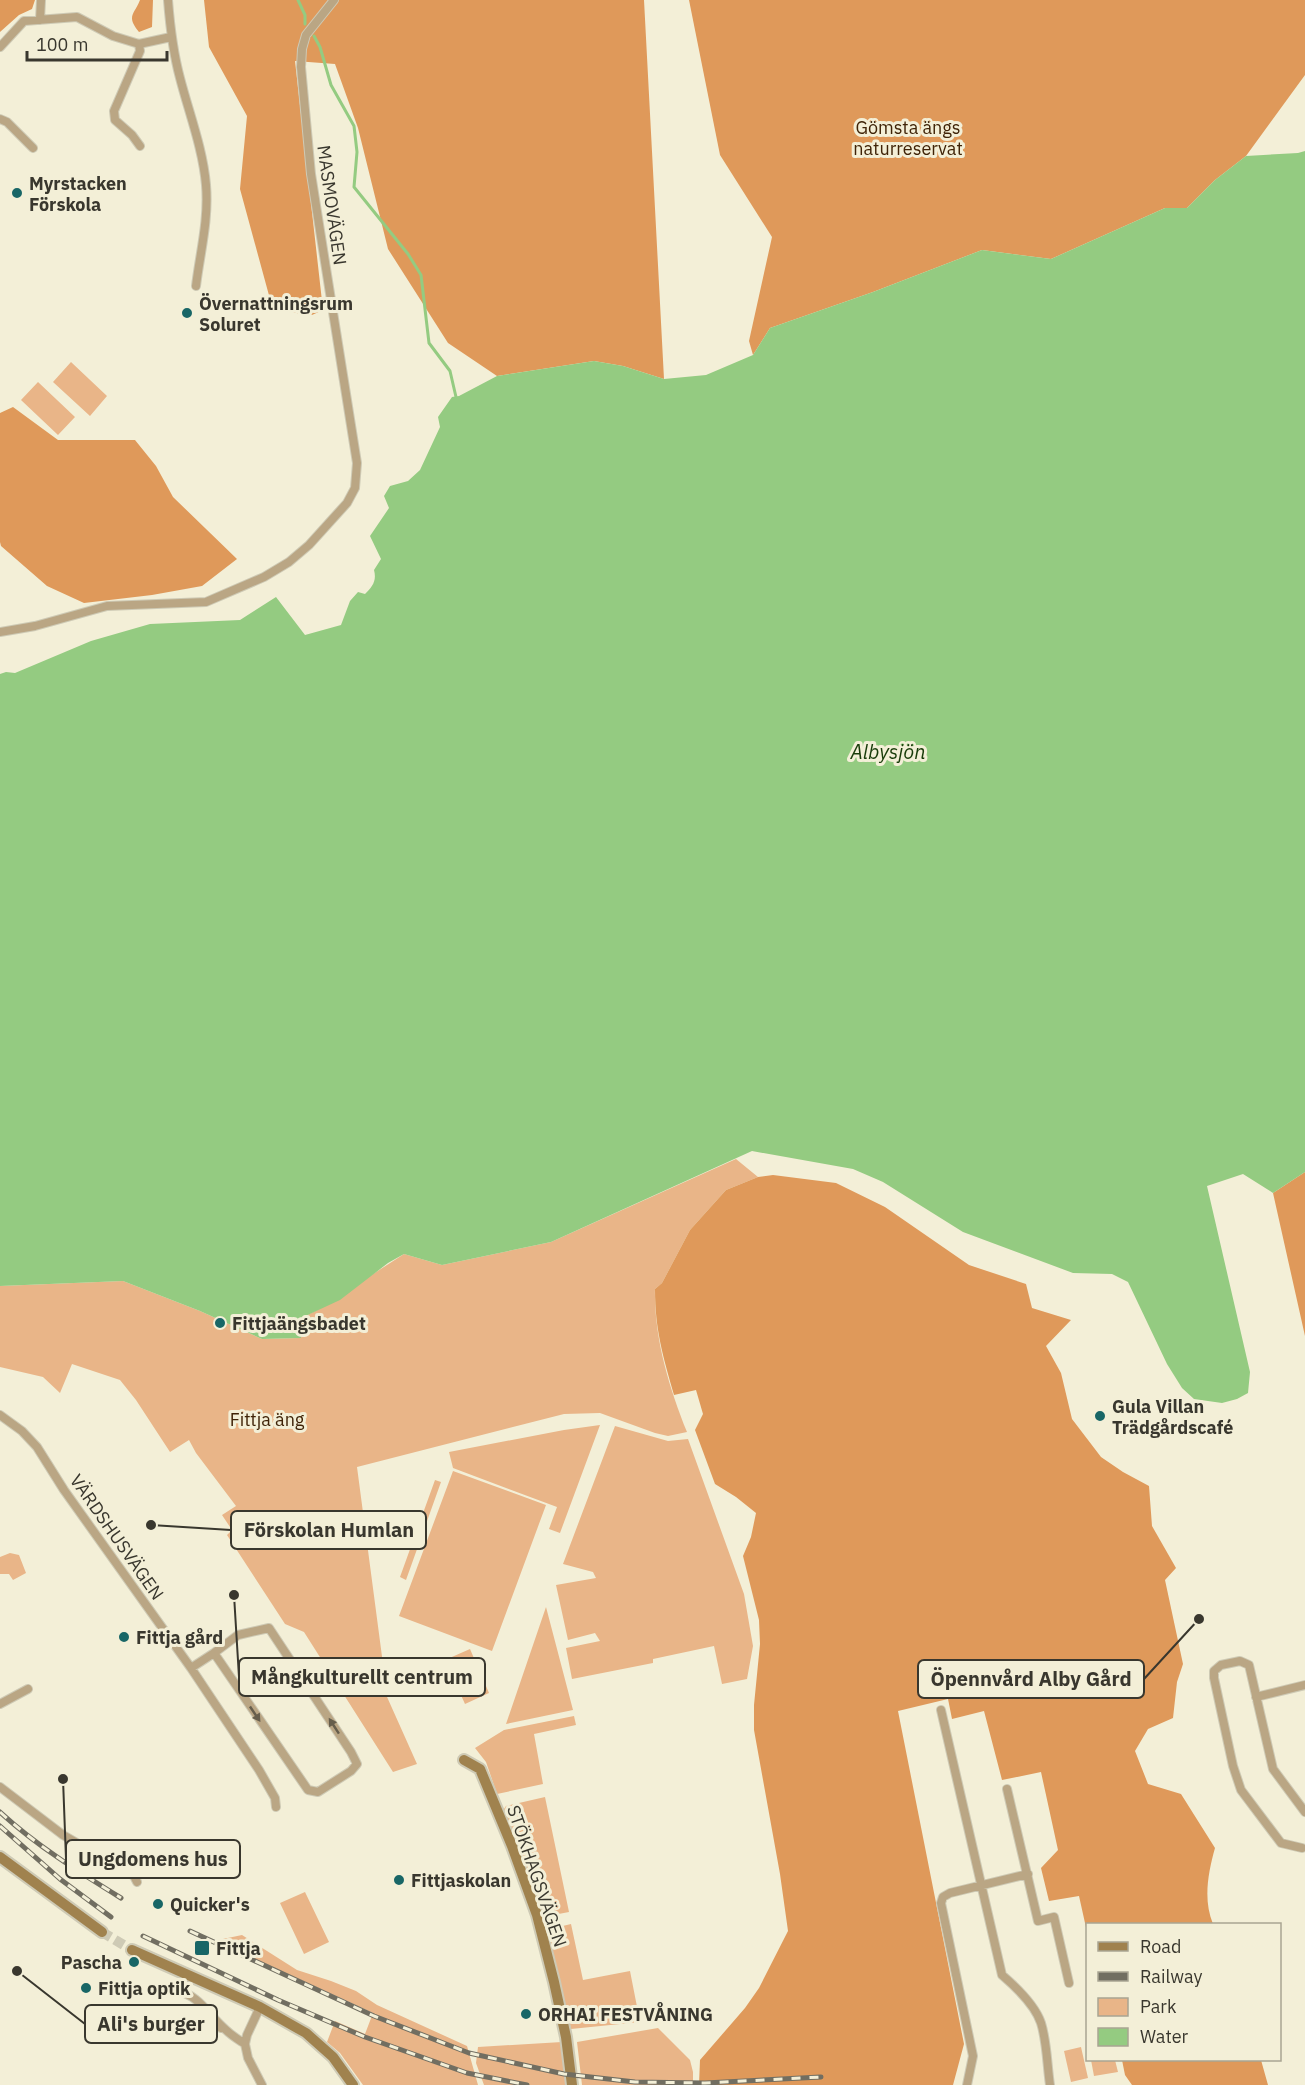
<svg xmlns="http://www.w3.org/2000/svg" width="1305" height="2085" font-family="'IBM Plex Sans',sans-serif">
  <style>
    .green { fill: #e9b588 }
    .forest { fill: #df995a }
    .water { fill: #94cb81 }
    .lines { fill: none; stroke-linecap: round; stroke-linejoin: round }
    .stream { stroke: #94cb81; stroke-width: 3 }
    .secondary-tunnel { stroke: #cecab5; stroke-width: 10; stroke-dasharray: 10 5; stroke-linecap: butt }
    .street-casing { stroke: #cecab5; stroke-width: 10 }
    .secondary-casing { stroke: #cecab5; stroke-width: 14 }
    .street { stroke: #baa684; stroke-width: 8 }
    .secondary { stroke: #a0824e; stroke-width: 10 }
    .rail-casing { stroke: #716e61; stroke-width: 5 }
    .rail { stroke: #f3efd7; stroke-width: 3; stroke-dasharray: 9; stroke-linecap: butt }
    .oneway { fill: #665e4c }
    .poi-dot { fill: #186666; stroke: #f3efd7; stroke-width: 2 }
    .labels { text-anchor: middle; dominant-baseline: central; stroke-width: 6; stroke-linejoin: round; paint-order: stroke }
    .park-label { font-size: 18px; fill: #3f2307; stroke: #f3efd7 }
    .poi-label { font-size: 18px; font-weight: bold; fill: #39372e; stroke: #f3efd7; text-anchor: start }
    .street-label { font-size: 18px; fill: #39372e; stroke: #f3efd7 }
    .water-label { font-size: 20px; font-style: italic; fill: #183c09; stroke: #f3efd7 }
    .leader { fill: none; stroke: #39372e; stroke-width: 2 }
    .callout-dot { fill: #39372e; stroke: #f3efd7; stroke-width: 2 }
    .callout { fill: #f3efd7; stroke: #39372e; stroke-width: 2 }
    .callout-label { font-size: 20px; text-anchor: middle; font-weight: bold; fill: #39372e }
  </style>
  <rect width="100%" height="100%" fill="#f3efd7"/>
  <path class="green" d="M71 362 107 396 90 416 53 382Z
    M38 382 75 417 58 435 21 400Z
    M736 1159 758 1177 726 1190 690 1230 662 1283 655 1289C654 1338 669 1387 687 1432L668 1436 655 1433 600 1413 564 1414 357 1467 383 1664 379 1679 417 1764 393 1772 304 1632 285 1624 227 1535 232 1530 222 1515 236 1506 196 1453 189 1440 170 1452 136 1400 120 1380 72 1364 60 1393 43 1377 0 1367V1286L123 1281 200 1311 262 1339 300 1338 299 1319 319 1309 404 1254 442 1265 551 1242Z
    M600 1425 560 1533 549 1529 557 1507 453 1468 449 1452 564 1430Z
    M615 1426 668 1441 688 1439 744 1594 753 1646 747 1679 722 1684 714 1646 653 1659V1663L572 1679 566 1648 600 1641 595 1633 568 1640 556 1585 596 1578 593 1572 563 1564Z
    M453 1471 546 1505 492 1651 399 1616Z
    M435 1480 441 1482 406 1580 400 1577Z
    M10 1553 19 1555 26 1573 13 1580 9 1574H0V1557Z
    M546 1607 573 1710 506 1724Z
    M470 1649 489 1693 465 1704 445 1660Z
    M574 1716 576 1725 534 1734 543 1784 497 1794 486 1762 475 1748 504 1730Z
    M545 1797 569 1912 543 1917 504 1809 506 1806Z
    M305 1892 329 1942 304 1954 280 1903Z
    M571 1924 583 1980 630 1971 640 2022 571 2029 548 1932 550 1929Z
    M242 1935 297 1970 331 1981 356 1991 377 2005 467 2046 478 2085H363L340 2053 327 2042 335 2021 365 2034 373 2013 222 1944 223 1939Z
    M658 2028 690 2060 693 2072V2085H582L577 2042Z
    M562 2042 568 2085H484L476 2063 478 2047Z
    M1081 2047 1088 2078 1071 2082 1064 2051Z
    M1091 2060H1115L1118 2072 1094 2076Z"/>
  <path class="forest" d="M0 0H35L32 9 19 15 0 32Z
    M140 0H153L152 27 139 32C126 16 134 15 140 0Z
    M204 0H644L664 379 623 366 594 361 497 376 448 343 388 249 358 128 335 64 295 61 323 310 312 315 273 310 240 189 247 116 209 47Z
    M689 0H1305V75L1246 156 1215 180 1187 208H1165L1051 259 982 250 873 292 770 328 753 355 749 341 772 237 720 155Z
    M13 407 58 440H135L156 466 173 497 237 559 202 586 152 595 84 603 47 586 1 546 0 542V413Z
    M1305 1172V1336L1273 1193Z
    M773 1175 836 1183 885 1207 969 1265 1026 1284 1032 1308 1071 1320 1046 1346 1061 1373 1072 1419 1101 1457 1123 1472 1149 1486 1152 1526 1176 1568 1165 1580 1183 1664 1177 1682 1173 1718 1148 1729 1135 1751 1148 1784 1181 1794 1215 1848C1208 1873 1203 1900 1213 1924H1088L1087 1932 1079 1896 1049 1901 1041 1868 1058 1850 1041 1772 1002 1780 984 1711 952 1719 948 1699 898 1711 964 2044 953 2085H699L700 2060 745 2008 759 1988 788 1931 780 1874 754 1730V1705L760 1644 759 1620 743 1556 751 1537 756 1513 736 1497 715 1484 695 1430 703 1414 696 1390 674 1395C663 1356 655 1330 655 1289L662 1283 690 1230 726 1190 758 1177Z
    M1122 2060H1261L1268 2085H1132L1125 2075Z"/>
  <path class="water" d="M1305 151V1172L1273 1193 1243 1174 1207 1186 1250 1372 1248 1393 1237 1399 1222 1403 1194 1399 1182 1388 1167 1364 1128 1282 1112 1274 1073 1273 963 1232 883 1182 853 1169 752 1151 551 1242 442 1265 404 1254 388 1263 340 1300 299 1319 301 1338 262 1339 200 1311 123 1281 0 1286V674L6 672 15 673 91 641 150 624 240 620 276 597 305 635 341 625 350 601 358 592 365 594C372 587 377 581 374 570L381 559 370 536 389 508 384 496 390 486 408 481 420 470 440 427 438 417 452 397 459 396 497 376 594 361 623 366 664 379 706 375 753 355 770 328 873 292 982 250 1051 259 1165 208H1187L1215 180 1246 156 1298 153Z"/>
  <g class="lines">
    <path class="stream" d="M298 0 305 15V24
      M314 36 320 47 331 85 354 126 357 152 354 187 408 254 421 275 429 343 450 371 456 397"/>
    <path class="secondary-tunnel" d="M102 1932 132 1950"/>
    <g class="street-casing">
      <path id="street" d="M168 0C170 26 173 52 180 78 189 113 203 149 206 185 209 220 200 253 196 286
        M40 20 41 0
        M139 44 140 51 114 111 115 120 132 135 140 146
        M0 47 24 21 77 17 113 36 139 44 171 37
        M0 119 7 122 33 148
        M0 632 35 626 107 606 206 602 264 577 289 562 309 545 347 503 355 488 357 463 311 174 301 67 302 49 306 35 334 0
        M0 1415 22 1431 37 1447 64 1490 191 1668 259 1770 275 1798 276 1807
        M191 1668 214 1653 308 1790 318 1792 351 1771 357 1764 351 1752 269 1628 238 1635 214 1653
        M1256 1697 1305 1685
        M0 1704 28 1689
        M941 1710 1002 1975C1016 1987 1035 2005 1041 2023 1047 2042 1047 2065 1050 2085
        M0 1787 63 1835 134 1876 137 1882
        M1007 1789 1038 1921 1054 1917 1069 1983
        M1302 1848 1281 1843 1241 1790 1233 1766 1214 1678V1671L1221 1665 1240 1661 1249 1665 1273 1769 1305 1812
        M175 1990C200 1995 208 2015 226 2030 232 2036 239 2040 245 2044L247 2035 260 2007
        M157 2013 182 2009 221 2028
        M245 2044 248 2058 262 2085
        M967 2085 973 2056 941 1903 943 1897 950 1893 1028 1874"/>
    </g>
    <g class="secondary-casing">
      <path id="secondary" d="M464 1760 480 1769 512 1846 537 1915 554 1982 566 2037 572 2085
        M0 1857 102 1932
        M132 1950 260 2007 306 2033 333 2057 353 2085"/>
    </g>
    <use href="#street" class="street"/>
    <use href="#secondary" class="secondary"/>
    <g class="rail-casing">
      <path id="rail" d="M0 1812C37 1846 79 1872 121 1898
        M0 1826 60 1879 111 1917
        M190 1931 374 2016 469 2053 564 2074 635 2082 705 2083 821 2077
        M143 1936 278 2000 365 2037 467 2073 527 2085"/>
    </g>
    <use href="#rail" class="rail"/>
  </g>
  <defs><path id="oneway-solid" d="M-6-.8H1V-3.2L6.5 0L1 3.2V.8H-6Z" transform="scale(1.5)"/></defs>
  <g class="oneway">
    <use href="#oneway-solid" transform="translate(255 1714) rotate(56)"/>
    <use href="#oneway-solid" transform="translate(334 1726) rotate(-123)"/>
  </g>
  <g class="poi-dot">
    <circle cx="17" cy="193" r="6"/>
    <circle cx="187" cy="313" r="6"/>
    <circle cx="220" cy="1323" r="6"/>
    <circle cx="1100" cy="1416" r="6"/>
    <circle cx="124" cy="1637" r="6"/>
    <circle cx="399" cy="1880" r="6"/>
    <circle cx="158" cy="1904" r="6"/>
    <rect x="194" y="1940" width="16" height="16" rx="3"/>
    <circle cx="134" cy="1962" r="6"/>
    <circle cx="86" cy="1988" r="6"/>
    <circle cx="526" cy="2014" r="6"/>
  </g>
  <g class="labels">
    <g class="park-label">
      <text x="908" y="127">Gömsta ängs<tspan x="908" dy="21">naturreservat</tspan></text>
      <text x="267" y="1419">Fittja äng</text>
    </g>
    <g class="poi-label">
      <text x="29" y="183">Myrstacken<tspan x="29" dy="21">Förskola</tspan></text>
      <text x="199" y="303">Övernattningsrum<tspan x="199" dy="21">Soluret</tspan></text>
      <text x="232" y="1323">Fittjaängsbadet</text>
      <text x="1112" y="1406">Gula Villan<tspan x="1112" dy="21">Trädgårdscafé</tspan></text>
      <text x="136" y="1637">Fittja gård</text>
      <text x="411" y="1880">Fittjaskolan</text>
      <text x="170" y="1904">Quicker's</text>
      <text x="216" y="1948">Fittja</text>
      <text x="122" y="1962" text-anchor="end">Pascha</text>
      <text x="98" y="1988">Fittja optik</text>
      <text x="538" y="2014">ORHAI FESTVÅNING</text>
    </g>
    <g class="street-label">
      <text transform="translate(332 205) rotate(82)">MASMOVÄGEN</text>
      <text transform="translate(117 1537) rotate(55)">VÄRDSHUSVÄGEN</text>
      <text transform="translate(537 1876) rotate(71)">STÖKHAGSVÄGEN</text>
    </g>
    <g class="water-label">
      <text x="888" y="751">Albysjön</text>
    </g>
  </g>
  <path class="leader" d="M151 1525L231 1530M234 1595L239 1677M1199 1619L1144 1679M63 1779L66 1859M17 1971L85 2024"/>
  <g class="callout-dot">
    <circle cx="151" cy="1525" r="6"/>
    <circle cx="234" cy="1595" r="6"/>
    <circle cx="1199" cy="1619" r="6"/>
    <circle cx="63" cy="1779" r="6"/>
    <circle cx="17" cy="1971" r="6"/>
  </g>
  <g class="callout">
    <rect x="231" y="1511" width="195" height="38" rx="6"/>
    <rect x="239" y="1658" width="246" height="38" rx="6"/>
    <rect x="918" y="1660" width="226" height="38" rx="6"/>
    <rect x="66" y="1840" width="174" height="38" rx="6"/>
    <rect x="85" y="2005" width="132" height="38" rx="6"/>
  </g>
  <g class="callout-label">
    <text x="329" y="1537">Förskolan Humlan</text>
    <text x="362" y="1684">Mångkulturellt centrum</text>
    <text x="1031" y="1686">Öpennvård Alby Gård</text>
    <text x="153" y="1866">Ungdomens hus</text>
    <text x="151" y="2031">Ali's burger</text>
  </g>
  <rect x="1086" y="1923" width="195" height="138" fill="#f3efd7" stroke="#a9a593" stroke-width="1.5"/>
  <rect x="1098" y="1942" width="30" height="9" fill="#a0824e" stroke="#a9a593" stroke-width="1.5"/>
  <text x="1140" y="1953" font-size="18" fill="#39372e">Road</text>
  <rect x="1098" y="1972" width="30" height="9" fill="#716e61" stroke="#a9a593" stroke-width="1.5"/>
  <text x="1140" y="1983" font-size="18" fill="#39372e">Railway</text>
  <rect x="1098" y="1998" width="30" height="18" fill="#e9b588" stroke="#a9a593" stroke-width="1.5"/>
  <text x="1140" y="2013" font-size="18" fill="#39372e">Park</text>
  <rect x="1098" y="2028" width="30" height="18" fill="#94cb81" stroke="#a9a593" stroke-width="1.5"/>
  <text x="1140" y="2043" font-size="18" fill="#39372e">Water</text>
  <path d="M27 51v9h140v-9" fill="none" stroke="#39372e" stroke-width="3"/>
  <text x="36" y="51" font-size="18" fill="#39372e" stroke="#f3efd7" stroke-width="4.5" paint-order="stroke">100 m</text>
</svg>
